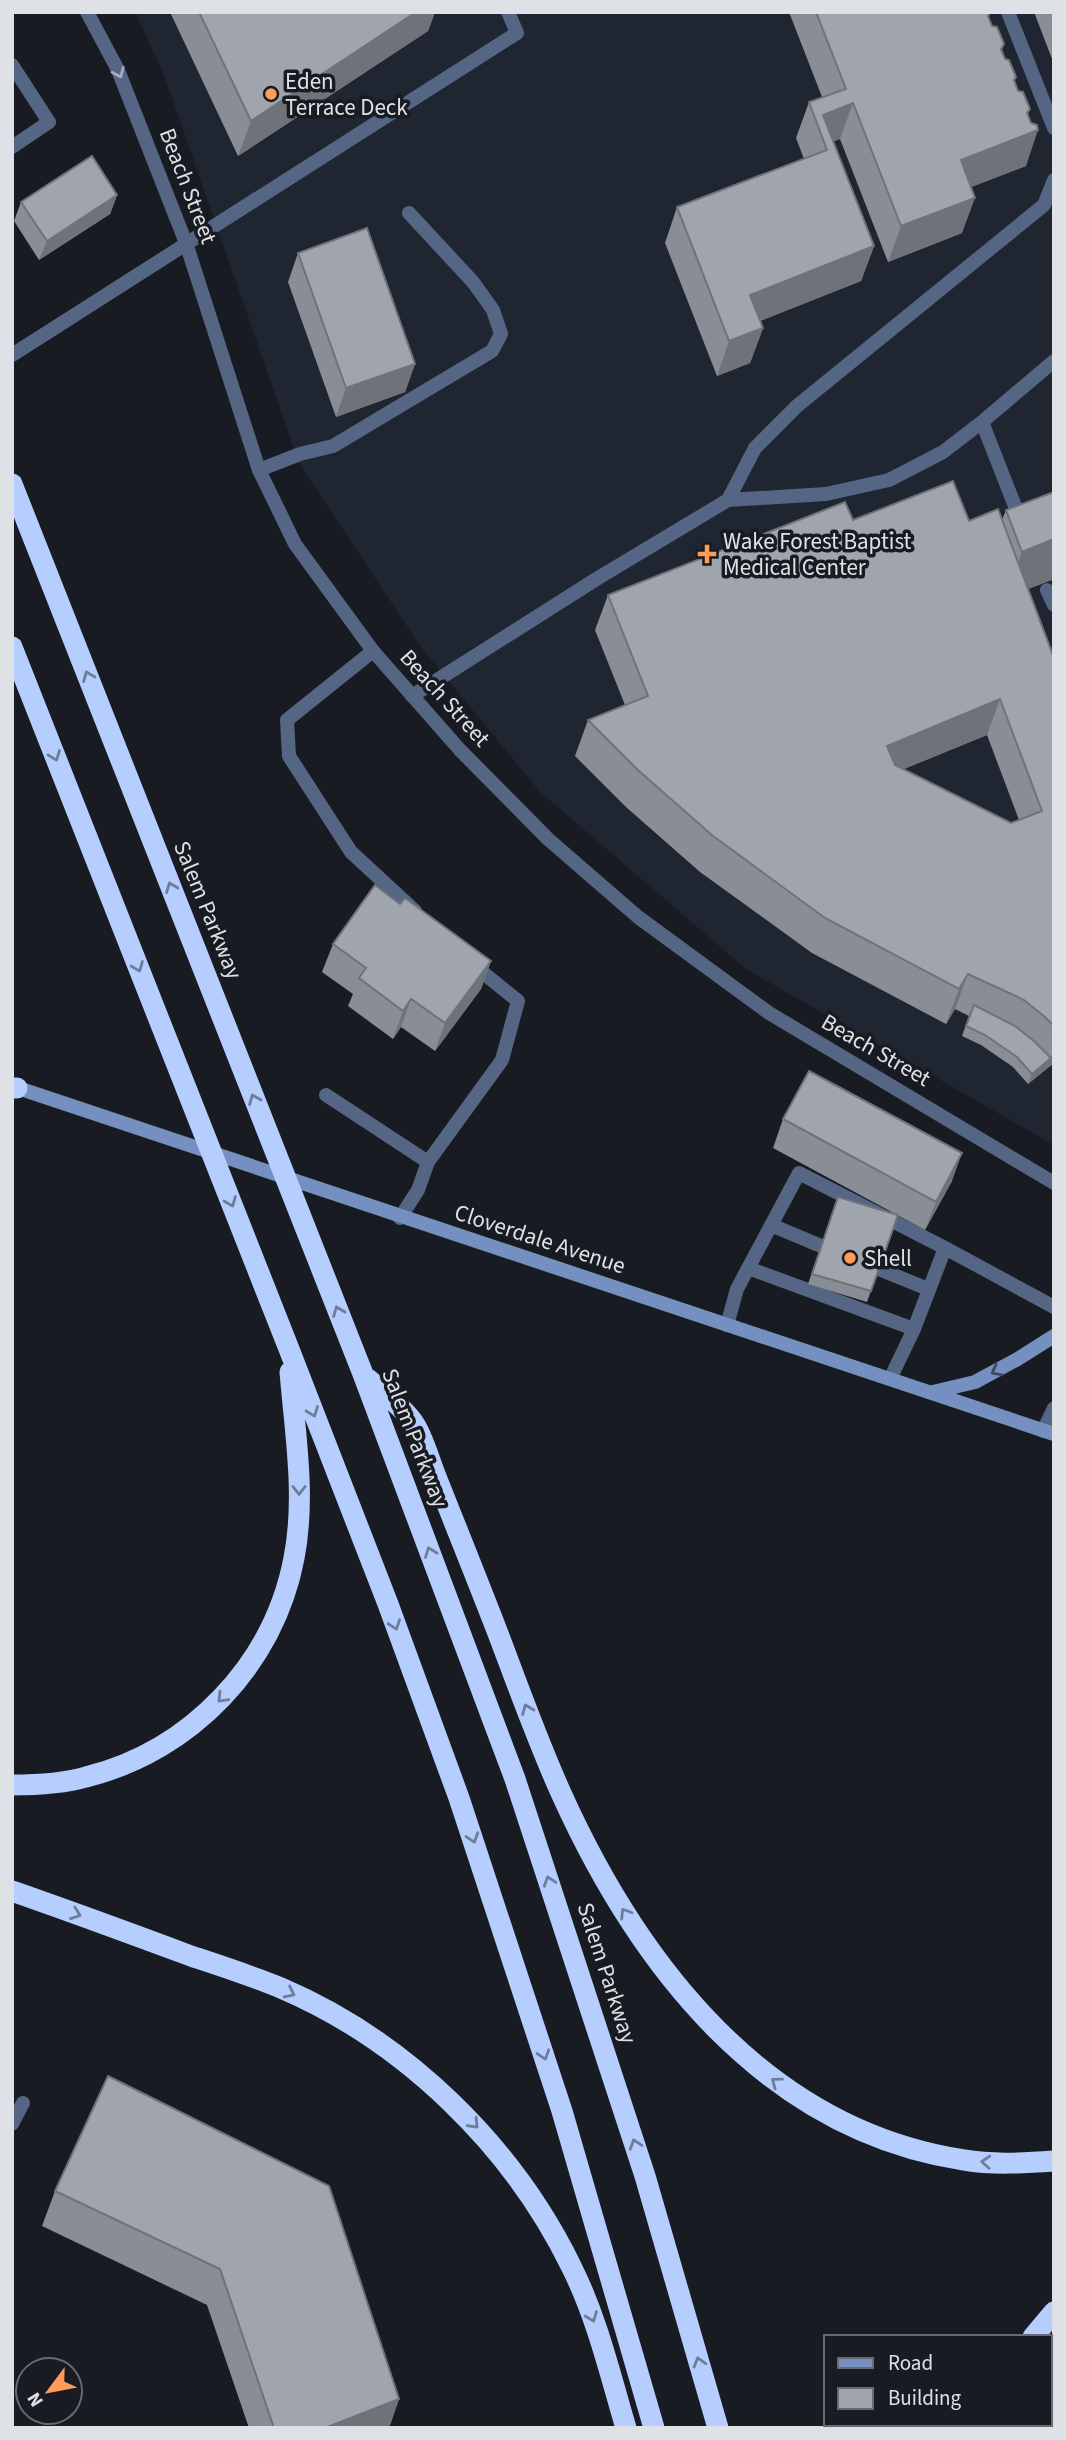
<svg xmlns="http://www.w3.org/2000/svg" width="1066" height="2440" font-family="'Source Sans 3',sans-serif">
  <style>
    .built { fill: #1f2531 }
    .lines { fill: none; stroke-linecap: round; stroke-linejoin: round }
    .lane { stroke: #556584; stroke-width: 14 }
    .street { stroke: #556584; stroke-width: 14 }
    .secondary { stroke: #758fc1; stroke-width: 14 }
    .highway { stroke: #b5cefd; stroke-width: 21 }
    .wall { fill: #898d95; fill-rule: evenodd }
    .shaded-wall { fill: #6f7379 }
    .building { fill: #9fa4ad; stroke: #6f7379; stroke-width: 2; fill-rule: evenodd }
    .oneway { stroke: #a7afbe }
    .oneway2 { stroke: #6e7d9a }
    .oneway3 { stroke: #3d4962 }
    .poi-dot { fill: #fe9c58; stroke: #181b22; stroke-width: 2.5 }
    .labels { text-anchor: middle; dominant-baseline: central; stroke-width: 7; stroke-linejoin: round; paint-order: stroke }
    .poi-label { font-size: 23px; fill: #dee1e5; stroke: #181b22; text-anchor: start }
    .street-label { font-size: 23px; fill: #dee1e5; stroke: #181b22 }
  </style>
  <rect width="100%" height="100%" fill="#181b22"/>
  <path class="built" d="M135 12H1054V1145L746 969 539 791 420 646 299 463 164 75Z"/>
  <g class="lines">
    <path class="lane" d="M1008 12 1054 128
      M12 65 49 122 12 147
      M982 422 1054 361
      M259 470 300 454 333 446 492 351 501 334 493 310 473 282 409 213
      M728 500 755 448 797 406 1044 205 1054 180
      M1047 590 1054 605
      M373 651 287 720 289 756 351 852 415 911
      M412 696 598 578 728 500 826 494 889 480 943 452 982 422 1022 524
      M326 1095 428 1162 418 1190 400 1218
      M428 1162 502 1060 518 1001 471 963
      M771 1225 821 1246
      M748 1268 914 1329
      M879 1269 928 1289
      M727 1325 737 1289 799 1173 945 1248
      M890 1379 914 1329 945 1248 1054 1307
      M12 2124 23 2103"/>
    <path class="street" d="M87 12 118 70 186 243 259 470 295 544 373 651 460 750 548 839 638 917 769 1013 1054 1183
      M12 355 517 33 508 12
      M1043 1431 1054 1408"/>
    <path class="secondary" d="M12 1086 1054 1434
      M933 1392 975 1382 1016 1360 1054 1336"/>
    <path class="highway" d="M12 484 363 1374 515 1779 645 2176 718 2428
      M12 647 289 1349 388 1604 459 1798 562 2111 654 2428
      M12 1088H17
      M368 1379C383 1393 402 1406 413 1422 423 1435 430 1463 437 1479 458 1532 479 1584 499 1636 519 1689 538 1742 561 1793 639 1966 766 2130 964 2160 993 2165 1024 2163 1054 2161
      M12 1785C37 1785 62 1784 86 1777 191 1751 274 1664 294 1558 306 1497 295 1433 290 1372
      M12 1891C72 1912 132 1934 191 1956 221 1966 252 1976 281 1988 405 2041 513 2146 572 2268 597 2318 610 2374 626 2428
      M1033 2337 1054 2312
      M972 2428 974 2424"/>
  </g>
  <path class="wall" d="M170 12H435L428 31 238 156Z
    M789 12H990L989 17 992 26 1004 44 1002 50 1028 115 1026 166 971 187 962 233 888 262 840 139 833 141 874 246 861 281 760 321 763 328 750 363 717 376 665 243 677 207 804 159 796 138 809 102 822 97Z
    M1034 12H1054V64Z
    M117 195 110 214 39 260 14 221 21 202Z
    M298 253 415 364 405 392 336 417 288 282Z
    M1006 510 1054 579 1028 589 1054 658V1063L1028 1084 1013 1067 981 1045 962 1036 969 1016 955 1009 946 1024 812 953 700 872 626 807 575 756 588 720 625 705 595 630 608 595 853 520H1002ZM987 735 1019 820 1011 823 904 769Z
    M400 904 491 961 481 989 435 1051 401 1027 393 1039 348 1006 353 994 322 972 333 944Z
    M783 1119 952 1181 925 1230 773 1148Z
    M838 1197 898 1215 867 1302 808 1284Z
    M329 2186 399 2399 389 2428H249L207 2305 42 2226 55 2191Z"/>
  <path class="shaded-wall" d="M416 12H435L428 31 238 156 251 121Z
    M853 103 840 139 825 145 823 115Z
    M1030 109 1020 137 1038 130 1026 166 948 196 961 160 1027 113Z
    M117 195 110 214 39 260 47 241Z
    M975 198 962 233 888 262 901 226Z
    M874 246 861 281 737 330 750 295Z
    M763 328 750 363 717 376 729 341Z
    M415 364 405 392 336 417 346 388Z
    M1054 539V579L1005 598 1022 552Z
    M1000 699 987 735 874 781 887 746Z
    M491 961 481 989 435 1051 445 1023Z
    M968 974 955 1009 946 1024 959 989Z
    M411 999 401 1027 393 1039 403 1011Z
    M1054 1050V1063L1047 1068Z
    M1051 1058 1047 1068 1028 1084 1032 1074Z
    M962 1153 952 1181 925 1230 936 1202Z
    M399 2399 389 2428H325Z"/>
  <path class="building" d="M199 12H416L251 121Z
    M816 12H990L988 16 992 26 997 27 1004 44 1001 49 1005 59 1009 60 1016 77 1014 80 1018 91 1023 92 1030 109 1027 113 1031 123 1037 125 1038 130 961 160 975 198 901 226 853 103 823 115 874 246 750 295 763 328 729 341 677 207 827 150 809 102 846 89Z
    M92 156 117 195 47 241 21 202Z
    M367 228 415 364 346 388 298 253Z
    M953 481 969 521 998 509 1054 658V1026L1045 1017 1024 1000 968 974 959 989 825 918 713 836 639 771 588 720 648 696 608 595 845 502 853 520ZM1000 699 1042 811 1011 823 895 765 887 746Z
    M1054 492V539L1022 552 1006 510Z
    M375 885 400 904 405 898 491 961 445 1023 411 999 403 1011 359 978 366 968 333 944Z
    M974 1005 1015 1026 1035 1042 1051 1058 1032 1074 1017 1057 985 1035 966 1026Z
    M809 1071 962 1153 936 1202 783 1119Z
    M838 1197 898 1215 871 1291 812 1274Z
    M108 2076 329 2186 399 2399 325 2428H274L220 2269 55 2191Z"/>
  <defs><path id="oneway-chevron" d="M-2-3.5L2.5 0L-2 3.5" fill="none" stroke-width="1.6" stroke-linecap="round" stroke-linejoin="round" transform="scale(1.75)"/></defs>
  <use class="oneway" href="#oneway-chevron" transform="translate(119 73) rotate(66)"/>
  <g class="oneway2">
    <use href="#oneway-chevron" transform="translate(88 676) rotate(-112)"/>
    <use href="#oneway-chevron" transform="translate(55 756) rotate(69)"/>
    <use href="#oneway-chevron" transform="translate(171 887) rotate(-112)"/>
    <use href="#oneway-chevron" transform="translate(138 967) rotate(69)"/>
    <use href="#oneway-chevron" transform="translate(254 1099) rotate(-112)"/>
    <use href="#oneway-chevron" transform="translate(231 1202) rotate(69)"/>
    <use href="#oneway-chevron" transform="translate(338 1311) rotate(-112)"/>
    <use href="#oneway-chevron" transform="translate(313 1412) rotate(69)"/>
    <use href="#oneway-chevron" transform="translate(299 1490) rotate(90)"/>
    <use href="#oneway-chevron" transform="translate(430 1552) rotate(-111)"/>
    <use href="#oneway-chevron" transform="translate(395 1625) rotate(70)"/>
    <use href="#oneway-chevron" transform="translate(222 1698) rotate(134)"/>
    <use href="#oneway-chevron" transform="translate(527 1709) rotate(-112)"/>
    <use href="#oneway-chevron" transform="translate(473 1838) rotate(72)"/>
    <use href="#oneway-chevron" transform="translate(549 1881) rotate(-108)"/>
    <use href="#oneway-chevron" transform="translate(625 1913) rotate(-122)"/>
    <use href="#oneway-chevron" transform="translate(76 1914) rotate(20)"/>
    <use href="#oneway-chevron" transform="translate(290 1993) rotate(26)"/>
    <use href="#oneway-chevron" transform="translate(544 2055) rotate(72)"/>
    <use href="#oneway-chevron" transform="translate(776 2082) rotate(-143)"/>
    <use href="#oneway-chevron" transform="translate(474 2124) rotate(47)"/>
    <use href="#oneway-chevron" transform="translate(635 2144) rotate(-108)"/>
    <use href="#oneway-chevron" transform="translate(986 2162) rotate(-177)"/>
    <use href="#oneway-chevron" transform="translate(592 2317) rotate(69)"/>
    <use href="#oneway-chevron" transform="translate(699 2362) rotate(-106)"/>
  </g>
  <use class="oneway3" href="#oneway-chevron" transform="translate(996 1371) rotate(152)"/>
  <g class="poi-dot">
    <circle cx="271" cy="94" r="7"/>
    <path d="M703.5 543.5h7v7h7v7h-7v7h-7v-7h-7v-7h7z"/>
    <circle cx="850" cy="1258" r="7"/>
  </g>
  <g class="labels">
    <g class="poi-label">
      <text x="285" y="81">Eden<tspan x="285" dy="26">Terrace Deck</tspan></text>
      <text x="723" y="541">Wake Forest Baptist<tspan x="723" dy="26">Medical Center</tspan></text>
      <text x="864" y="1258">Shell</text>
    </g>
    <g class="street-label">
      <text transform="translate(188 186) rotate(69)">Beach Street</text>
      <text transform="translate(445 698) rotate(48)">Beach Street</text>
      <text transform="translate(208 910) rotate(68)">Salem Parkway</text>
      <text transform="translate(876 1050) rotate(30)">Beach Street</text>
      <text transform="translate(540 1239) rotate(18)">Cloverdale Avenue</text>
      <text transform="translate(415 1438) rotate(69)">Salem Parkway</text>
      <text transform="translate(607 1973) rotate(72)">Salem Parkway</text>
    </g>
  </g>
  <rect width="1066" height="2440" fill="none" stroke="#dee1e5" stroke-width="28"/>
  <rect x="824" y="2335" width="228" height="91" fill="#181b22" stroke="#676a70" stroke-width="2"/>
  <rect x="838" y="2358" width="35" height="10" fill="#758fc1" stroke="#676a70" stroke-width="2"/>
  <text x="888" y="2370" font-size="21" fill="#dee1e5">Road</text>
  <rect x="838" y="2388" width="35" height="21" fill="#9fa4ad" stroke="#676a70" stroke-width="2"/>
  <text x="888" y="2405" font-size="21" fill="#dee1e5">Building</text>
  <g transform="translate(49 2391) rotate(238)"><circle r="33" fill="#181b22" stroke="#676a70" stroke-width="2"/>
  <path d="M0-5L12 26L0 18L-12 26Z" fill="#fe9c58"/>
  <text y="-10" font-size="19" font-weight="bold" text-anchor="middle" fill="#dee1e5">N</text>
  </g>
</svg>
